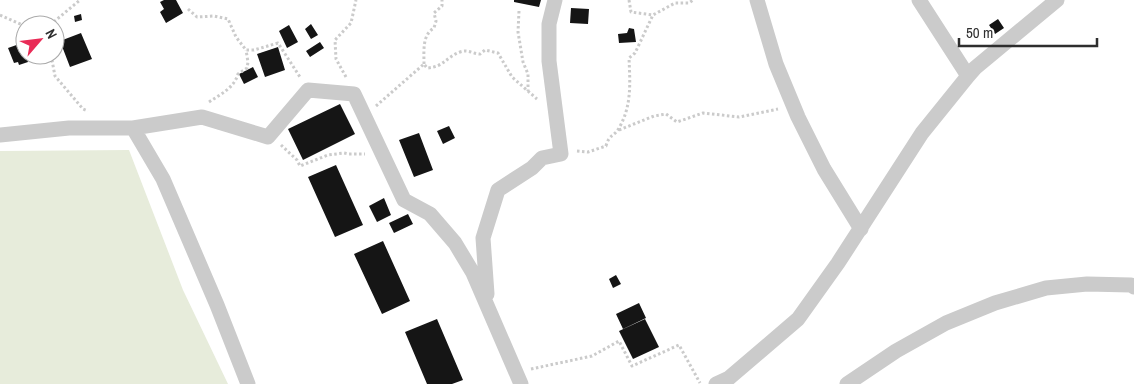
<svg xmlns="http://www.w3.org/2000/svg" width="1134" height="384" font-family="'Archivo Narrow',sans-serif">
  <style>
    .green { fill: #e7ecdb }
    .building { fill: #151515 }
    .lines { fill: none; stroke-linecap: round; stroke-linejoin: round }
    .path { stroke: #cbcbcb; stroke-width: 3; stroke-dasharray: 2.5 2.5; stroke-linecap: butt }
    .minor { stroke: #cbcbcb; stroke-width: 15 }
  </style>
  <rect width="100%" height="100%" fill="#fff"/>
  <path class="green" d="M129 150 183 290 228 384H0V151Z"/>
  <path class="building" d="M164 0H176L183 13 166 23 160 12 164 9 160 2Z
    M514 0H541L539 7 514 2Z
    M571 8 589 9 588 24 570 23Z
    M81 14 82 20 75 22 74 16Z
    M998 19 1004 28 995 34 989 25Z
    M311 24 318 35 311 39 305 29Z
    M289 25 298 42 287 48 279 31Z
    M629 28 634 29 636 42 619 43 618 34 627 33Z
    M81 33 92 59 70 67 60 41Z
    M25 42V55H38L27 59 28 62 19 65 18 62 14 63 8 48Z
    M320 42 324 48 310 57 306 51Z
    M278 47 285 70 265 77 257 54Z
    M253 67 258 77 244 84 239 74Z
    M340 104 355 134 303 160 288 129Z
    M449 126 455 138 443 144 437 131Z
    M419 133 433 170 414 177 399 140Z
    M336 165 363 225 335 237 308 177Z
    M384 198 391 215 377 222 369 206Z
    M408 214 413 224 394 233 389 223Z
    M383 241 410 301 382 314 354 254Z
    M616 275 621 284 613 288 609 279Z
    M639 303 646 318 623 329 616 314Z
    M437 319 463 380 452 384H427L405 332Z
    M645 319 659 347 633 359 619 331Z"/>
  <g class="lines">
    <path class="path" d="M629 0 631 12 653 15
      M188 9 197 17 214 16 228 19 236 37 246 50H254L278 43 300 77
      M519 11 518 32 523 62 528 74V91
      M0 15 25 26
      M50 25 80 0
      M51 55 55 76 83 109 88 111
      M424 64C424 51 422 35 434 28L436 21 434 13 442 6V0
      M346 77 336 59 335 40 351 23 356 0
      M209 102C221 94 234 88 238 74L247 68 248 62 246 50
      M376 106 424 64 427 68C444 67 446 57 460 52 468 49 473 54 480 54L485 50 498 53 512 77 537 99
      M619 130 654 116 666 114 677 122 703 113 739 117 778 109
      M281 145 297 160 300 166 328 155 344 153 349 154H365
      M577 151 588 152 606 146C609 134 614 137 619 128 632 106 630 82 629 58L635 53 653 15 675 3H689L693 0
      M531 369 592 356 619 341 632 366 679 345 700 383"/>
    <path class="minor" d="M757 0 776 64 798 117 824 169 861 229
      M919 0 968 76
      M133 128 202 117 268 137 308 90 354 94 404 200 430 214 455 243 473 273 521 384
      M0 135 69 128H133L163 179 217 305 248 384
      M487 294 483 238 498 190 532 168 542 158 561 154 549 61V24L555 0
      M716 384 729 378 798 319 838 263 922 133 968 76 975 68 1057 0
      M847 384 896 351 946 323 995 303 1046 288 1087 284 1131 285 1134 287"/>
  </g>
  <g transform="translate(40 40) rotate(62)"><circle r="24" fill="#ffffff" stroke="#ababab"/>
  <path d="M0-4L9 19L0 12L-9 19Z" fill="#e92c57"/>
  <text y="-8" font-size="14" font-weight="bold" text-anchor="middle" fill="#2e2e2e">N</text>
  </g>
  <path d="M959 38v8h138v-8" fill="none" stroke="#2e2e2e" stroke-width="2.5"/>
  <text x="966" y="38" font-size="15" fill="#2e2e2e" stroke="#ffffff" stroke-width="4" paint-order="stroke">50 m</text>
</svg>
